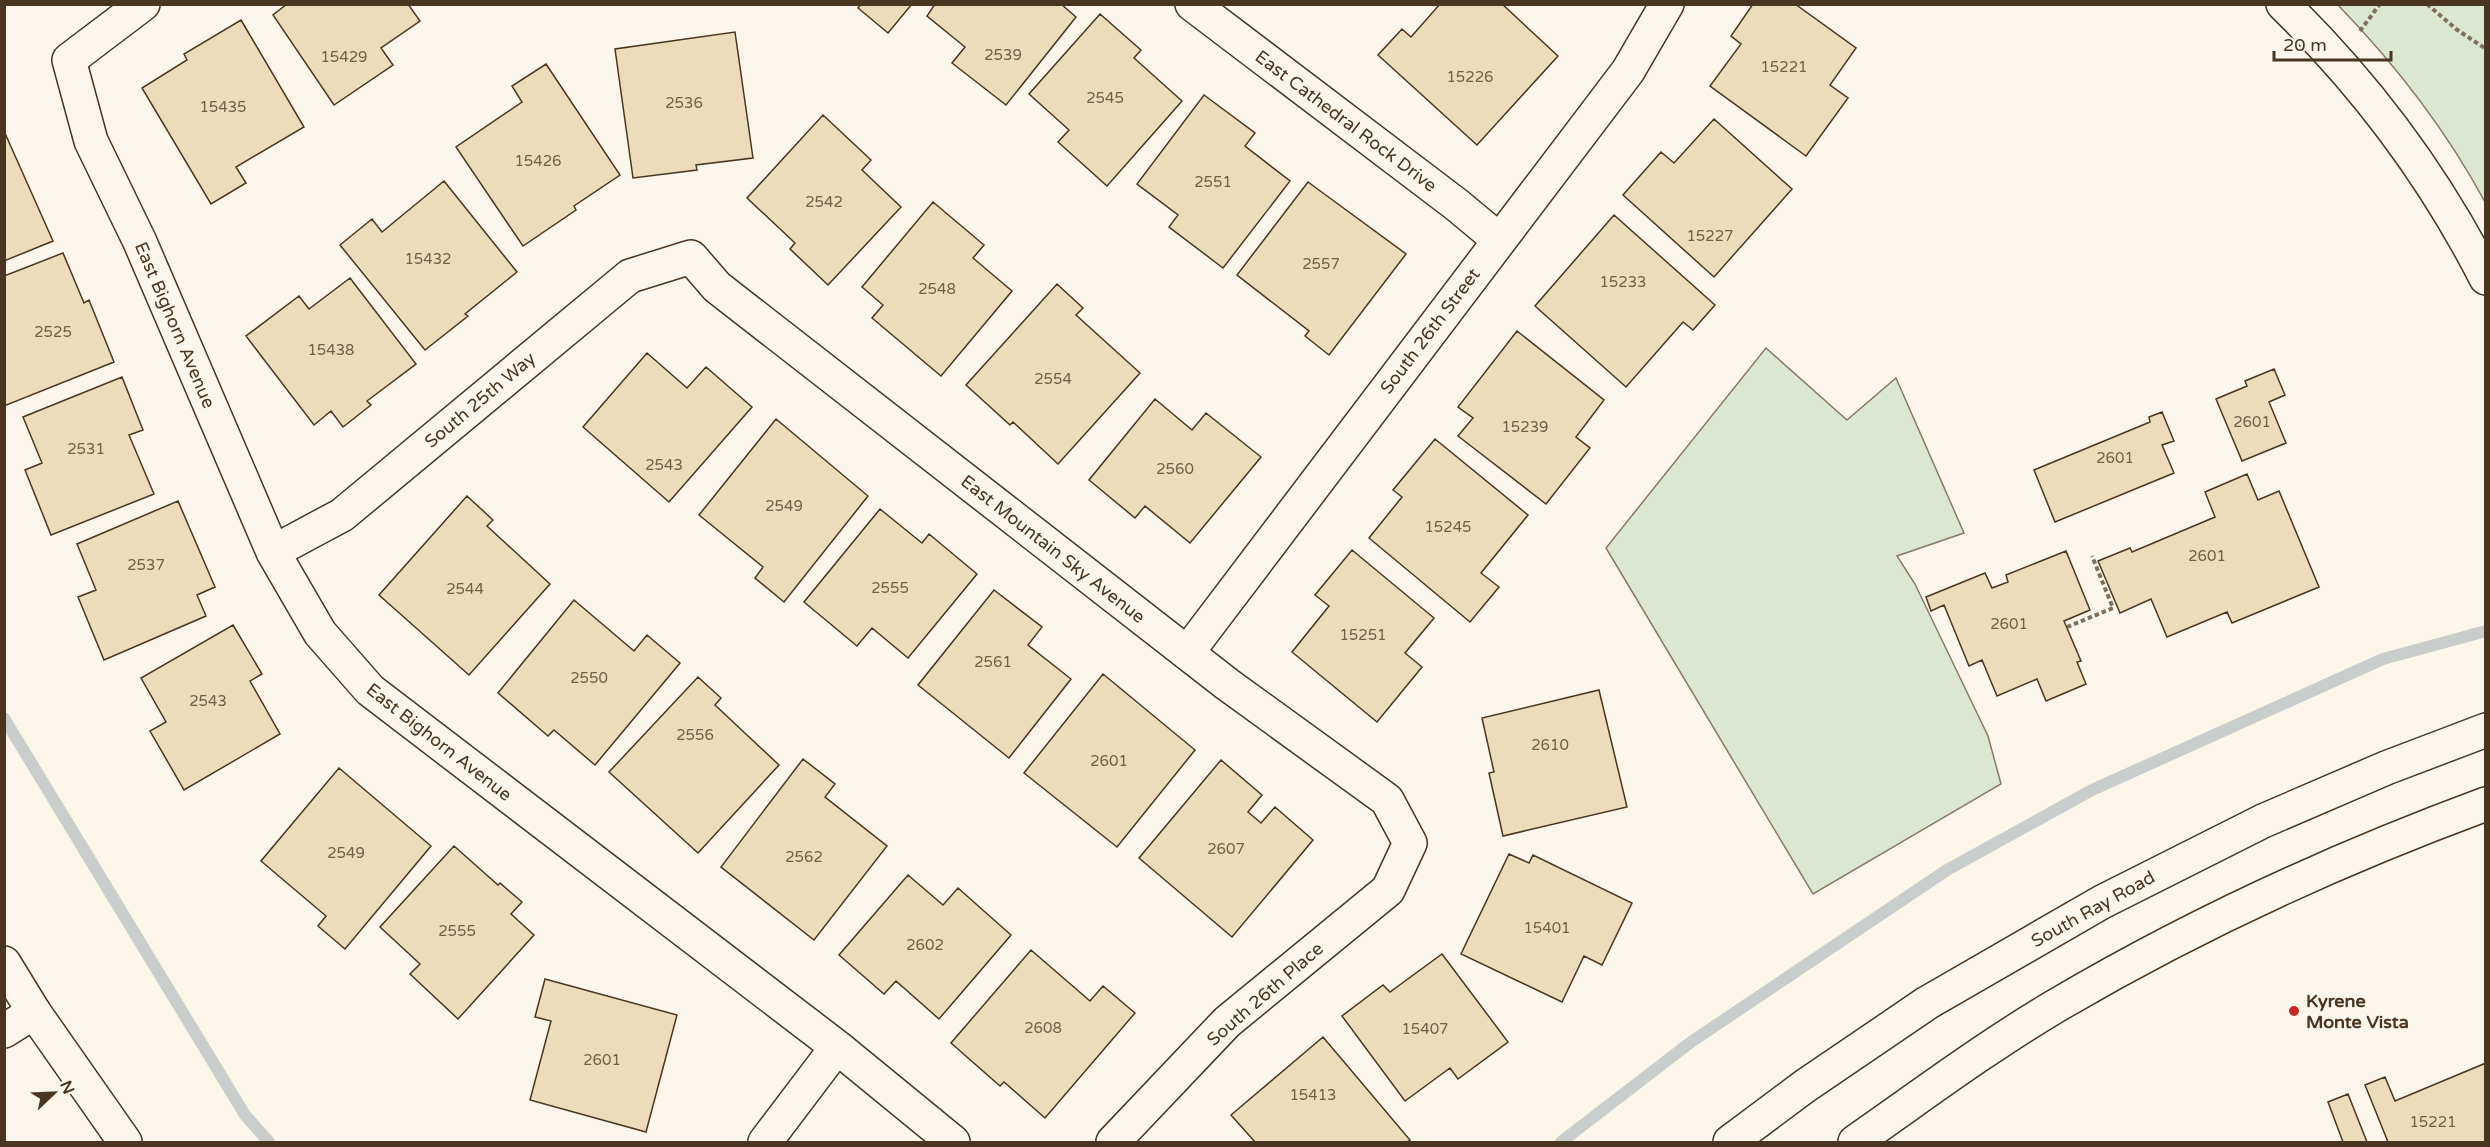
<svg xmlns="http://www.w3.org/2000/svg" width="2490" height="1147" font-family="'Varela Round',sans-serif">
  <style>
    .green { fill: #dce7d0; stroke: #887966; stroke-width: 1.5 }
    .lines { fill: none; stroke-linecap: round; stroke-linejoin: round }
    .stream { stroke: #c9cecd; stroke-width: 12 }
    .building { fill: #ecdcbc; stroke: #4a3520; stroke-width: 1.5 }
    .minor-casing { stroke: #4a3520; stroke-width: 36 }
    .major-casing { stroke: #4a3520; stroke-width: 36 }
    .path { stroke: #7f6f5c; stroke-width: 4; stroke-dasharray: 4.5 3; stroke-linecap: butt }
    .minor { stroke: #fbf6e9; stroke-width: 33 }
    .major { stroke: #fbf6e9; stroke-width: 33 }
    .poi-dot { fill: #c62828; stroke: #fbf6e9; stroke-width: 2 }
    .labels { text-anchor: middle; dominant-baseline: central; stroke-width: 4.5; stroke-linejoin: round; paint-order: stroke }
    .number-label { font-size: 15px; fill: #725f47 }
    .street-label { font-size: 18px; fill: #4a3520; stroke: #fbf6e9 }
    .poi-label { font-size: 18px; font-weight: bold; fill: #4a3520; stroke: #fbf6e9; text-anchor: start }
  </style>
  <rect width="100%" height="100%" fill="#fbf6e9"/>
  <path class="green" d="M2338 5H2485V202C2445 128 2396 65 2338 5Z
    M1766 348 1847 420 1896 378 1964 533 1897 556 1915 584 1988 736 2001 784 1813 894 1606 548Z"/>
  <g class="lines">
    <path class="stream" d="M4 718 245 1115 269 1142
      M1561 1142 1691 1042 1947 870 2092 790 2383 659 2486 631"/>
  </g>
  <path class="building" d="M287 4H408L420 21 381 48 393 65 334 105 273 15Z
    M861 4H912L888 33 858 8Z
    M935 4H1061L1076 17 1006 105 952 63 965 47 927 16Z
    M1440 4H1502L1558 56 1477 145 1378 55 1402 29 1411 37Z
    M1753 4H1795L1856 48 1830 85 1848 98 1806 156 1710 86 1741 44 1731 36Z
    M1100 14 1141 50 1134 58 1182 101 1107 186 1058 142 1069 130 1029 94Z
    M241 20 304 127 236 167 246 183 211 204 142 88 187 60 184 54Z
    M735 32 753 158 696 165 697 170 633 178 615 49Z
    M546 64 620 175 574 206 576 210 523 246 456 147 522 102 512 86Z
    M1204 95 1255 133 1245 146 1290 181 1223 268 1169 227 1178 215 1137 184Z
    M823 115 871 160 862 170 901 207 828 285 790 249 795 243 747 198Z
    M1714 119 1792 189 1714 277 1623 195 1661 152 1674 163Z
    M4 131 53 241 4 261Z
    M444 181 517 272 465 314 468 316 425 350 340 245 372 219 382 232Z
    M1308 182 1406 254 1329 355 1305 336 1309 331 1237 275Z
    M933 202 984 245 973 258 1012 291 941 376 872 318 883 305 862 287Z
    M1614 215 1715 305 1693 330 1683 322 1626 387 1535 306Z
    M63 253 84 303 89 300 114 362 4 406V276Z
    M350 278 416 364 367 401 371 405 343 427 331 411 314 425 246 336 299 296 309 309Z
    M1057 284 1083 308 1076 315 1140 373 1058 464 1013 422 1010 425 966 385Z
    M1517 331 1604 400 1576 437 1590 448 1546 504 1458 436 1473 418 1458 407Z
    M647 353 687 388 706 367 752 407 669 502 583 427Z
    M2274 369 2285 395 2269 402 2286 443 2242 461 2216 399 2247 386 2245 381Z
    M122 377 143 430 129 435 154 494 51 535 25 470 42 463 23 417Z
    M1155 399 1192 430 1206 413 1261 457 1190 543 1145 506 1135 518 1089 480Z
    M2162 412 2174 441 2162 445 2174 473 2055 522 2034 470 2150 422 2149 417Z
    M776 419 868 496 784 602 755 578 763 567 699 515Z
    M1435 439 1528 515 1481 573 1499 587 1470 622 1369 538 1402 497 1393 490Z
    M2247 474 2258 500 2279 491 2319 587 2232 623 2227 612 2167 637 2151 599 2120 613 2098 561 2130 548 2132 552 2215 517 2205 492Z
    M467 496 493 520 487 526 550 584 469 675 379 595Z
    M178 501 215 587 197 595 206 616 104 660 78 597 96 590 77 544Z
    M880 509 922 543 929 534 977 574 908 658 872 628 857 646 804 602Z
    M1352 550 1434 618 1405 653 1422 667 1377 722 1292 652 1329 606 1315 595Z
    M2066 551 2090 610 2064 621 2081 661 2077 662 2086 684 2046 701 2037 679 1997 696 1982 660 1969 666 1944 605 1931 611 1926 597 1985 573 1992 588 2008 582 2006 575Z
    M994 590 1042 627 1028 645 1071 679 1009 758 918 685Z
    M574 600 634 651 647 635 680 663 595 765 554 730 548 736 498 693Z
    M233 625 262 674 250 681 280 734 184 790 150 731 166 722 141 678Z
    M1103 674 1195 750 1117 847 1024 773Z
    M698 677 721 698 715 705 779 765 698 853 609 772Z
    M1599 690 1627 807 1503 836 1489 773 1494 772 1482 718Z
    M803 759 835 784 825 797 887 846 814 940 721 867Z
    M1221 760 1262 795 1248 812 1261 823 1275 807 1313 840 1232 937 1139 858Z
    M339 768 431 846 345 949 318 926 326 916 261 861Z
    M454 846 498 885 500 883 522 902 511 914 534 935 458 1019 410 974 420 964 380 927Z
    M1509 854 1529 863 1533 855 1632 903 1602 965 1584 956 1562 1002 1461 954Z
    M908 875 943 905 958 888 1011 935 939 1019 896 981 884 994 839 955Z
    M1031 950 1090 1001 1103 986 1135 1013 1045 1118 1004 1082 1000 1086 951 1043Z
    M1442 954 1508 1042 1458 1079 1450 1068 1405 1101 1342 1016 1383 985 1390 992Z
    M545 979 677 1015 646 1132 530 1100 551 1021 535 1017Z
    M1323 1037 1410 1140 1407 1142H1255L1231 1115Z
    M2486 1063V1142H2388L2365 1085 2385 1077 2395 1101Z
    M2348 1094 2367 1142H2343L2328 1102Z"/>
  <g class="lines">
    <g class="minor-casing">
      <path id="minor" d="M143 4 69 60 91 141 140 242 273 552 320 633 370 690 837 1047 953 1142
        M1192 4 1457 205 1499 240
        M2283 4C2366 85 2434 176 2486 278
        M273 552 342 515 630 276 691 257 717 287 1227 684 1387 800 1410 843 1388 890 1227 1022 1113 1142
        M1187 653 1628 71 1667 4
        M4 1031 34 1012
        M765 1142 837 1047"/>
    </g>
    <g class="major-casing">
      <path id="major" d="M4 963 34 1012 125 1142
        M1730 1142 1805 1086 1927 1003 2102 902 2263 821 2386 768 2486 730
        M1855 1142C1921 1096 1985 1048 2054 1007 2191 926 2337 859 2486 804"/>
    </g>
    <path class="path" d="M2427 4 2456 29 2486 49
      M2360 31 2380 4
      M2067 627 2113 608 2092 556"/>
    <use href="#minor" class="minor"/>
    <use href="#major" class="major"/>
  </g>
  <circle class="poi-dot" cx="2294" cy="1011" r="6"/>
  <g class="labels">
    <g class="number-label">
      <text x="1003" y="55">2539</text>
      <text x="344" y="57">15429</text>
      <text x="1784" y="67">15221</text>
      <text x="1470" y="77">15226</text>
      <text x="1105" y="98">2545</text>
      <text x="684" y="103">2536</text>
      <text x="223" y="107">15435</text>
      <text x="538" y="161">15426</text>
      <text x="1213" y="182">2551</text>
      <text x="824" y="202">2542</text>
      <text x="1710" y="236">15227</text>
      <text x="428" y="259">15432</text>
      <text x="1321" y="264">2557</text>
      <text x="1623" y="282">15233</text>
      <text x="937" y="289">2548</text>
      <text x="53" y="332">2525</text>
      <text x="331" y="350">15438</text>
      <text x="1053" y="379">2554</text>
      <text x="2252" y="422">2601</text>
      <text x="1525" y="427">15239</text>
      <text x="86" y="449">2531</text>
      <text x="2115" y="458">2601</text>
      <text x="664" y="465">2543</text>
      <text x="1175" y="469">2560</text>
      <text x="784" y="506">2549</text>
      <text x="1448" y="527">15245</text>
      <text x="2207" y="556">2601</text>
      <text x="146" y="565">2537</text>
      <text x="890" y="588">2555</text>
      <text x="465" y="589">2544</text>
      <text x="2009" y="624">2601</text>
      <text x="1363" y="635">15251</text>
      <text x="993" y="662">2561</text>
      <text x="589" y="678">2550</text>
      <text x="208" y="701">2543</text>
      <text x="695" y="735">2556</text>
      <text x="1550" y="745">2610</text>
      <text x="1109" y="761">2601</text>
      <text x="1226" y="849">2607</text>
      <text x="346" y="853">2549</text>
      <text x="804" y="857">2562</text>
      <text x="1547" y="928">15401</text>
      <text x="457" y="931">2555</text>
      <text x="925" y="945">2602</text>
      <text x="1043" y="1028">2608</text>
      <text x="1425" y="1029">15407</text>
      <text x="602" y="1060">2601</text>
      <text x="1313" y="1095">15413</text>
      <text x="2433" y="1122">15221</text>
    </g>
    <g class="street-label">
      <text transform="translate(1346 121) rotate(37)">East Cathedral Rock Drive</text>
      <text transform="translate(175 325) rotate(67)">East Bighorn Avenue</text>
      <text transform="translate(1430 331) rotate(-53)">South 26th Street</text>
      <text transform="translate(480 400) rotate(-40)">South 25th Way</text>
      <text transform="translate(1053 549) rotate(38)">East Mountain Sky Avenue</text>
      <text transform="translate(439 742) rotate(38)">East Bighorn Avenue</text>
      <text transform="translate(2093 909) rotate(-29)">South Ray Road</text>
      <text transform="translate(1265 994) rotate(-41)">South 26th Place</text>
    </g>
    <g class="poi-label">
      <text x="2306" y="1001">Kyrene<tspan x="2306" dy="21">Monte Vista</tspan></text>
    </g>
  </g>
  <rect width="2490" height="1147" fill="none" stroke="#4a3520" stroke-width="12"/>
  <g transform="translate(54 1093) rotate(67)" stroke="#fbf6e9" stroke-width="4.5" paint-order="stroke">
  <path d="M0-4.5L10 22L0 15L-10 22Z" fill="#4a3520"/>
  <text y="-9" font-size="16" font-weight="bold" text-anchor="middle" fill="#4a3520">N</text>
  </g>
  <path d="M2274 51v9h117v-9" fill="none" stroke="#4a3520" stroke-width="3"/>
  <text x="2283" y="51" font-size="18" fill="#4a3520" stroke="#fbf6e9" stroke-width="4.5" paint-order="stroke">20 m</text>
</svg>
